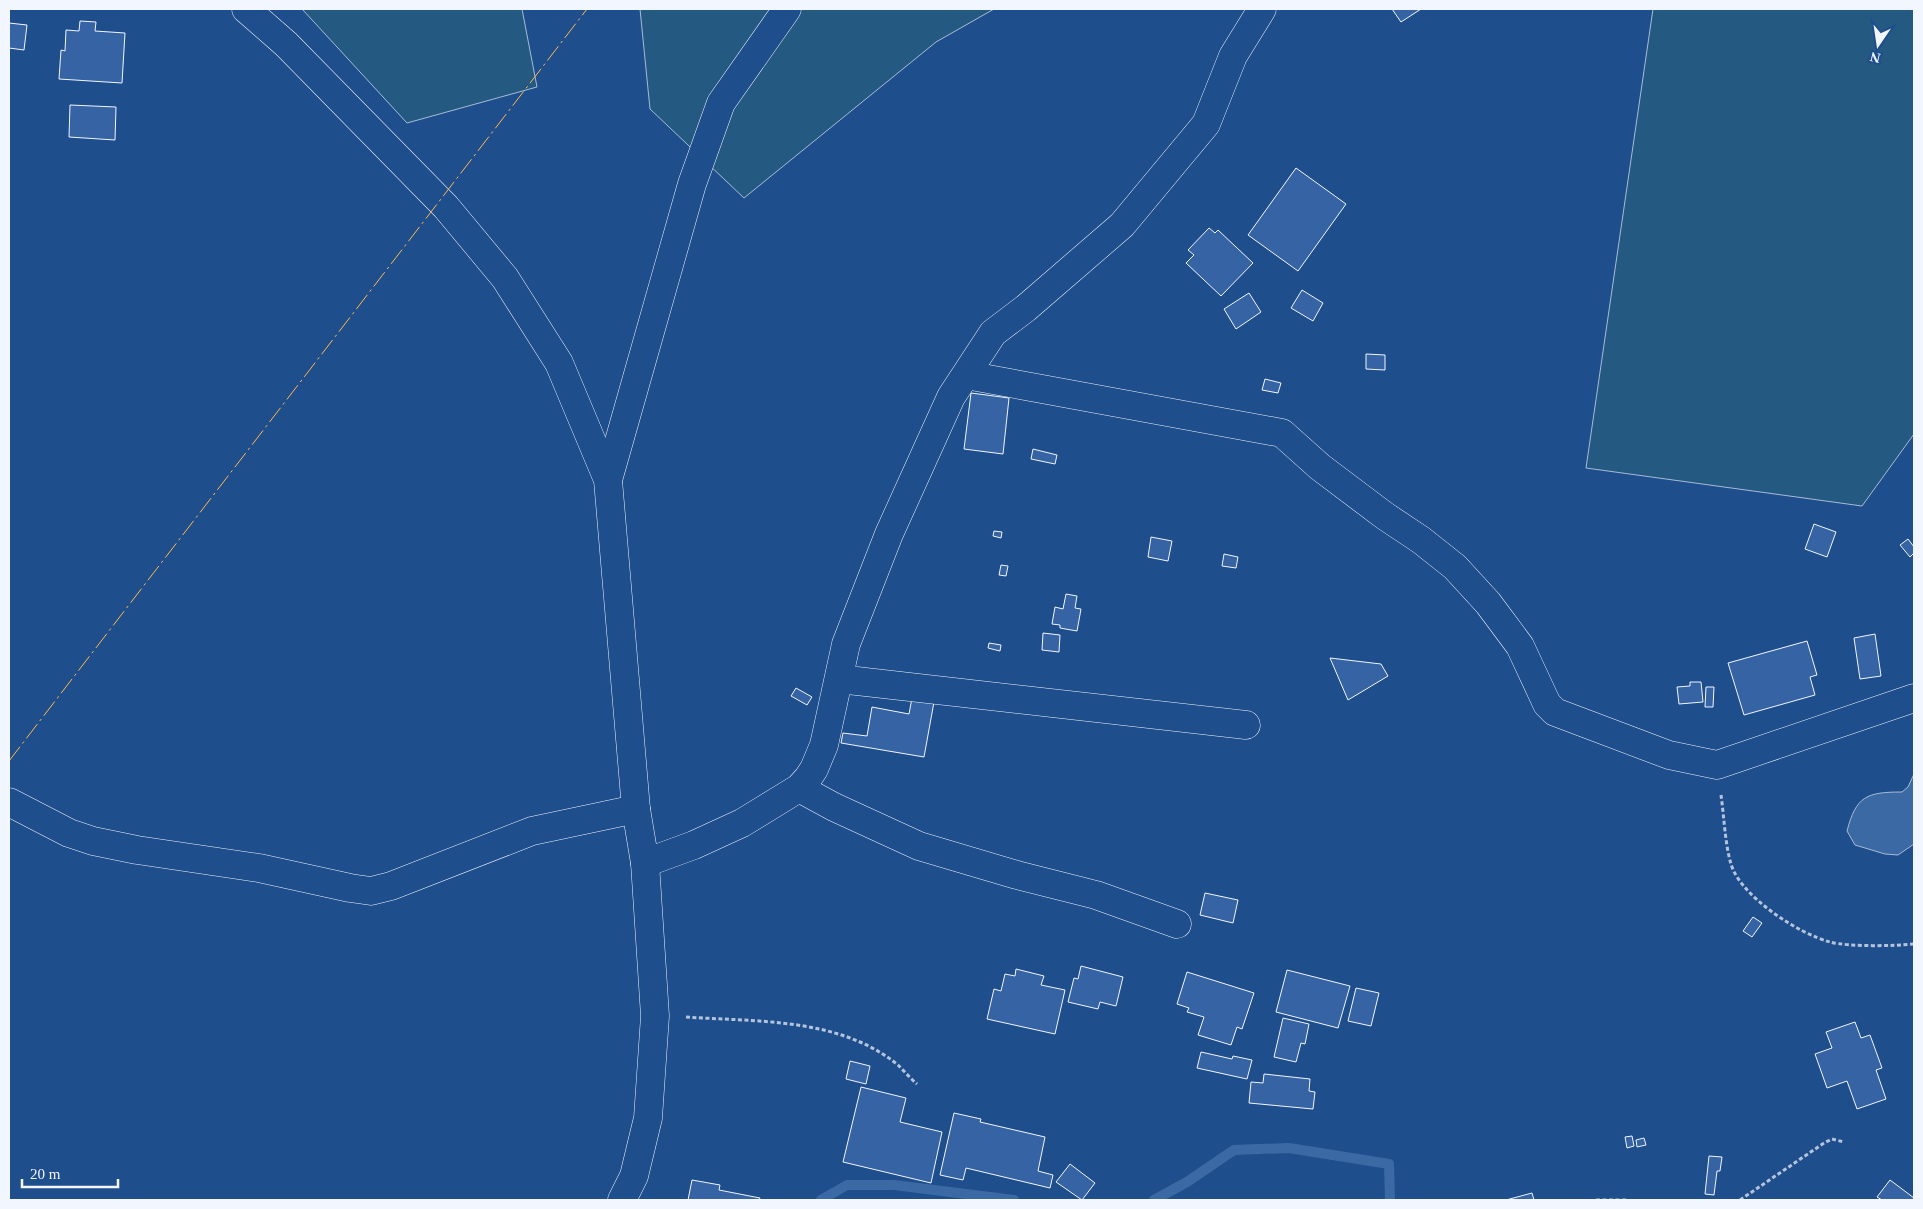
<svg xmlns="http://www.w3.org/2000/svg" width="1923" height="1209" font-family="Georgia,serif">
  <style>
    .green { fill: #245a82; stroke: #a8bbd7 }
    .water { fill: #3b69a3; stroke: #a8bbd7 }
    .lines { fill: none; stroke-linecap: round; stroke-linejoin: round }
    .stream { stroke: #3b69a3; stroke-width: 10 }
    .building { fill: #3563a3; stroke: #f2f6ff }
    .street-casing { stroke: #f2f6ff; stroke-width: 29 }
    .secondary-casing { stroke: #f2f6ff; stroke-width: 29 }
    .path { stroke: #b3c4dc; stroke-width: 3; stroke-dasharray: 4 2.5; stroke-linecap: butt }
    .street { stroke: #1f4e8c; stroke-width: 28 }
    .secondary { stroke: #1f4e8c; stroke-width: 28 }
    .power { stroke: #ffb74d; stroke-width: 1; stroke-dasharray: 18 4 2.5 4; stroke-linecap: butt }
  </style>
  <rect width="100%" height="100%" fill="#1f4e8c"/>
  <path class="green" d="M302 9H522L537 87 407 123Z
    M640 9H994L936 42 744 198 650 109Z
    M1653 9H1914V434L1862 506 1586 468Z"/>
  <path class="water" d="M1914 774V844L1898 855 1885 854 1855 845 1847 831C1856 796 1867 792 1902 792L1908 787Z"/>
  <g class="lines">
    <path class="stream" d="M821 1200 847 1185H894L1014 1200
      M1154 1200 1187 1182 1234 1150 1289 1148 1389 1164 1390 1200"/>
  </g>
  <path class="building" d="M1392 9H1421L1401 22Z
    M80 21 96 22 95 31 125 33 122 83 59 79 61 50 65 51 66 30 79 31Z
    M9 23 27 25 24 50 9 48Z
    M70 105 116 107 115 140 69 137Z
    M1296 168 1346 204 1298 271 1248 235Z
    M1209 228 1215 233 1218 230 1253 263 1221 296 1186 263 1194 255 1188 250Z
    M1302 290 1323 303 1313 321 1291 308Z
    M1249 293 1261 312 1236 329 1224 309Z
    M1366 354 1385 355V370L1366 369Z
    M1265 379 1281 383 1278 393 1262 390Z
    M971 393 1009 398 1003 454 964 449Z
    M1033 449 1057 455 1055 464 1031 459Z
    M1814 524 1836 532 1827 557 1805 549Z
    M994 531 1002 532 1001 538 993 536Z
    M1151 537 1172 541 1168 561 1148 557Z
    M1908 539 1914 547V553L1910 557 1900 545Z
    M1224 554 1238 557 1236 568 1222 566Z
    M1001 565 1008 566 1006 576 999 575Z
    M1066 594 1077 596 1075 608 1081 609 1077 631 1060 628V625L1052 624 1055 607 1063 609Z
    M1043 633 1060 635 1059 652 1042 650Z
    M1875 634 1881 676 1860 679 1854 638Z
    M1807 641 1817 675 1810 677 1815 695 1744 715 1728 663Z
    M989 643 1001 645 1000 651 988 648Z
    M1330 658 1381 664 1388 676 1348 700Z
    M1690 682H1701L1703 702 1679 704 1677 687 1690 686Z
    M1706 687H1714L1713 707H1705Z
    M796 688 812 697 807 705 791 696Z
    M912 698 934 702 924 757 841 743 843 733 867 736 872 707 909 714Z
    M1205 893 1238 900 1233 923 1200 915Z
    M1753 917 1762 923 1752 937 1743 931Z
    M1081 966 1123 977 1116 1006 1100 1002 1098 1009 1068 1002 1074 978 1078 979Z
    M1016 969 1044 976 1041 985 1065 990 1055 1034 987 1019 994 989 1001 991 1005 974 1015 976Z
    M1287 970 1350 986 1338 1028 1276 1012Z
    M1187 972 1254 993 1242 1029 1237 1027 1231 1045 1198 1035 1204 1017 1187 1012 1189 1008 1177 1004Z
    M1356 988 1379 993 1371 1026 1348 1021Z
    M1283 1018 1309 1024 1305 1044 1301 1043 1296 1062 1274 1057Z
    M1855 1022 1861 1038 1870 1035 1882 1068 1876 1070 1886 1099 1857 1109 1847 1081 1827 1088 1815 1054 1832 1048 1826 1032Z
    M1201 1052 1232 1059 1233 1056 1252 1060 1247 1079 1197 1068Z
    M850 1061 870 1066 866 1084 846 1079Z
    M1264 1074 1310 1079 1309 1091 1315 1092 1313 1109 1249 1103 1251 1082 1263 1083Z
    M861 1087 906 1098 900 1122 942 1132 931 1183 843 1162Z
    M954 1113 981 1119 980 1122 1045 1137 1038 1171 1053 1175 1050 1188 966 1168 963 1180 940 1175Z
    M1632 1136 1634 1146 1627 1148 1625 1137Z
    M1644 1138 1646 1145 1637 1147 1636 1140Z
    M1709 1156 1722 1157 1720 1171H1717L1714 1195 1705 1194Z
    M1070 1164 1095 1183 1082 1200 1056 1182Z
    M692 1180 720 1185 719 1190 760 1198 759 1200H688Z
    M1890 1180 1914 1198V1200H1882L1877 1197Z
    M1532 1193 1534 1200H1506Z"/>
  <g class="lines">
    <g class="street-casing">
      <path id="street" d="M966 375 1282 433 1320 467 1385 516 1421 540 1455 567 1488 603 1520 646 1547 704 1555 712 1669 755 1717 765 1914 698
        M608 480 692 184 721 103 787 9
        M839 679 1246 725
        M799 788 834 807 919 846 1017 875 1096 895 1177 924
        M9 802 69 833 93 841 137 850 259 868 350 888 371 891 391 886 532 831 636 809
        M645 863 694 845 742 823 799 788 808 778 814 769 824 745 846 644 889 534 951 397 993 333 1026 308 1122 225 1206 124 1233 56 1262 9"/>
    </g>
    <g class="secondary-casing">
      <path id="secondary" d="M246 9 286 44 446 207 505 278 559 363 608 480 636 809 645 863 655 1016 648 1118 634 1176 622 1200"/>
    </g>
    <path class="path" d="M1721 795C1724 816 1725 844 1731 864 1740 896 1799 934 1830 942 1849 947 1894 946 1914 944
      M686 1017C757 1022 839 1017 898 1065 904 1071 910 1078 917 1084
      M1596 1200H1627
      M1740 1200 1824 1143 1832 1139 1844 1142"/>
    <use href="#street" class="street"/>
    <use href="#secondary" class="secondary"/>
    <path class="power" d="M9 761 587 9"/>
  </g>
  <rect width="1923" height="1209" fill="none" stroke="#f2f6ff" stroke-width="20"/>
  <g transform="translate(1878 45) rotate(193)" stroke="#1f4e8c" stroke-width="4" paint-order="stroke">
  <path d="M0-4L9 19L0 12L-9 19Z" fill="#f2f6ff"/>
  <text y="-8" font-size="14" font-weight="bold" text-anchor="middle" fill="#f2f6ff">N</text>
  </g>
  <path d="M22 1179v8h96v-8" fill="none" stroke="#f2f6ff" stroke-width="2.5"/>
  <text x="30" y="1179" font-size="15" fill="#f2f6ff" stroke="#1f4e8c" stroke-width="4" paint-order="stroke">20 m</text>
</svg>
